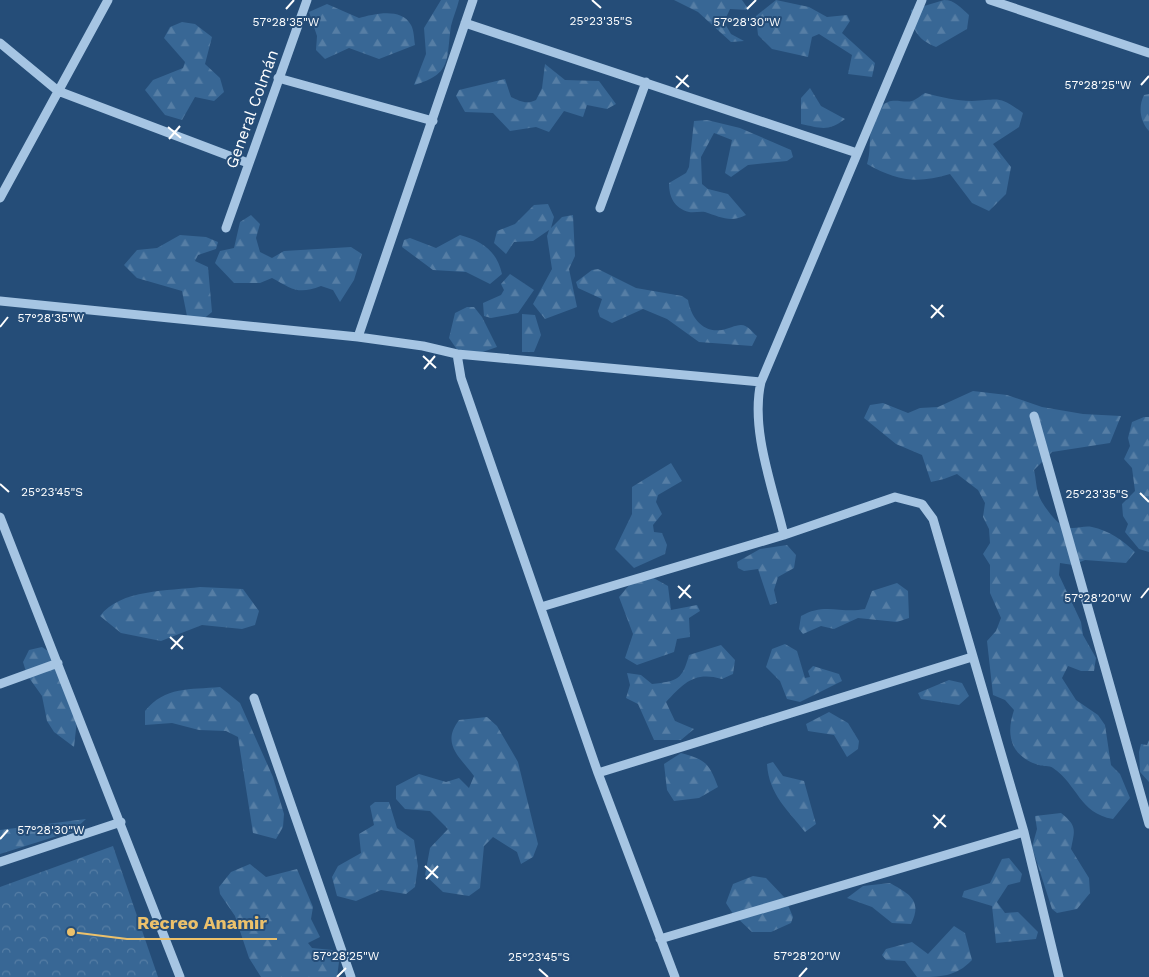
<svg xmlns="http://www.w3.org/2000/svg" width="1149" height="977" font-family="'Work Sans',sans-serif">
  <style>
    .forest { fill: url(#forest-firs) }
    .park { fill: url(#park-crowns) }
    .lines { fill: none; stroke-linecap: round; stroke-linejoin: round }
    .minor { stroke: #a6c5e3; stroke-width: 9 }
    .ticks { fill: none; stroke: #fff; stroke-width: 2 }
    .labels { text-anchor: middle; dominant-baseline: central; stroke-width: 4; stroke-linejoin: round; paint-order: stroke }
    .street-label { font-size: 16px; fill: #fff; stroke: #254d78 }
    .ticks-label { font-size: 12px; text-anchor: middle; fill: #fff; stroke: #254d78; stroke-width: 4; stroke-linejoin: round; paint-order: stroke }
    .leader { fill: none; stroke: #ecc16b; stroke-width: 2 }
    .callout-dot { fill: #ecc16b; stroke: #254d78; stroke-width: 2 }
    .callout-label { font-size: 18px; text-anchor: middle; font-weight: bold; fill: #ecc16b; stroke: #254d78; stroke-width: 4; stroke-linejoin: round; paint-order: stroke }
  </style>
  <defs>
    <pattern id="forest-firs" width="22" height="20" patternUnits="userSpaceOnUse" patternTransform="scale(1.25)"><rect width="22" height="20" fill="#386795"/><path d="M5 1l3.5 6h-7zM16 11l3.5 6h-7z" fill="#567ea5"/></pattern>
    <pattern id="park-crowns" width="20" height="18" patternUnits="userSpaceOnUse" patternTransform="scale(1.25)"><rect width="20" height="18" fill="#386795"/><path d="M2 6a3 3 0 1 1 6 0M12 15a3 3 0 1 1 6 0" fill="none" stroke="#567ea5"/></pattern>
  </defs>
  <rect width="100%" height="100%" fill="#254d78"/>
  <path class="forest" d="M441 0H459C457 9 453 17 451 26 446 59 453 74 414 85L426 54 424 28Z
    M674 0H742L749 10 730 9 724 22 731 34 744 41 731 42 698 12Z
    M776 0 809 7 827 17 847 15 850 21 842 33 875 63 872 77 848 74 852 55 819 34 812 37 808 57 772 49 758 35 756 16Z
    M944 0C955 0 961 8 969 15L967 29 936 47C917 39 912 30 911 10Z
    M327 4 359 18C374 14 401 7 411 25 414 30 414 39 415 45L379 59 349 48 325 59 316 50 317 36 309 12Z
    M182 22 195 24 212 37 205 64 220 78 224 92 214 101 195 97 182 120 165 115 145 90 153 80 183 68 185 62 164 38 170 27Z
    M545 64 565 80 599 81 616 104 607 109 587 105 583 117 564 111 549 132 536 127 510 131 493 113 465 112 456 96 459 90 505 79 511 97C520 101 526 105 536 100L542 88Z
    M810 88 821 106 845 119C828 132 821 128 801 124V98Z
    M925 93C941 97 956 101 972 101 1000 100 998 95 1023 113L1019 127 993 144 1011 167 1006 194 989 211 972 203 950 174C917 184 897 181 867 164 874 144 863 112 888 102 895 99 905 103 912 101 916 100 921 95 925 93Z
    M1149 94V131C1140 121 1138 107 1144 95Z
    M707 120 740 128 791 150 793 157 787 161 748 165 731 177 725 173 732 140 714 133 701 157 702 184 708 189 728 194 746 215C731 223 720 217 705 212 700 211 694 213 689 212 674 208 669 197 669 183L686 173 689 167 694 121Z
    M548 204 554 217 551 228 562 217 573 215 575 256 569 269 577 307 545 319 533 304 552 269 547 236 549 230 533 241 514 242 506 254 494 243 497 231 515 224 534 205Z
    M251 215 260 224 256 238 260 252 272 258 284 251 351 247 362 254 354 280 340 302 333 290 321 286C298 295 292 289 272 278L260 283H234L215 263 220 251 234 248 240 222Z
    M180 235 206 237 218 242 216 249 198 255 195 261 208 267 212 312 197 324 187 316 182 291 137 278 124 265 137 250 157 248Z
    M460 235C482 241 497 251 502 274L490 284 466 272 433 270 402 247 404 240 410 238 436 248Z
    M598 269 636 288 682 296 688 300C691 317 702 333 722 330 728 329 735 325 741 325 748 325 752 332 757 336L752 346 699 342 667 319 643 309 612 323 600 317 598 311 602 299 578 288 576 282 592 270Z
    M510 274 534 290 518 313 491 318 484 316 483 303 501 295 504 290 501 284Z
    M467 307H474L482 317 497 347 474 355 460 354 449 338 455 313Z
    M522 314 535 315 541 335 534 352H522Z
    M973 391 1007 395 1042 407 1083 414 1121 416 1110 443 1052 452 1034 470C1036 478 1036 488 1039 496 1042 504 1057 525 1066 527 1075 530 1084 525 1092 527 1108 530 1124 541 1135 552L1126 563 1085 560 1073 565 1060 563 1059 575 1081 622 1083 635 1096 658 1094 671H1081L1068 666 1062 678 1076 700 1098 715 1105 725 1111 765 1120 774 1130 798 1113 819C1079 813 1078 785 1053 768 1049 765 1043 767 1039 765 1030 763 1018 755 1014 747 1008 734 1010 723 1014 710L1005 700 993 695 987 641 996 631 1001 618 990 593V565L983 554 990 543 989 529 983 517 985 503 978 490 957 474 944 479 931 482 922 455 896 444 864 418 870 405 883 403 908 413 920 408 938 407Z
    M1144 417H1149V552L1139 549 1125 532 1128 524 1123 516 1122 504 1135 491 1132 468 1124 459 1130 446 1128 438 1132 422Z
    M671 463 682 481 658 495 656 502 662 514 653 525 654 532 662 533 667 545 665 554 634 568 615 549 632 514V487Z
    M787 545 796 555 794 568 778 577 774 590 777 603 770 605 758 569 744 571 738 568 737 562 760 549Z
    M650 576 668 586 671 610 697 605 700 611 689 618 690 637 677 639 674 652 637 665 625 658 633 634 619 597 636 577Z
    M897 583 908 591 909 618 897 622 858 618 834 629 821 626 803 634 799 629 801 616C825 602 841 614 865 609L872 591Z
    M200 587 243 589 259 611 255 625 242 629 202 625 161 641 121 633 100 616C120 589 169 591 200 587Z
    M785 644 797 651 805 678 810 677 808 671 813 666 839 674 842 681 800 702 787 699 780 681 766 667 772 649Z
    M721 645 735 660 733 674 722 679C694 671 684 683 666 702L675 721 694 729 681 740H654L638 704 626 698 630 685 627 673 641 675 652 684C678 681 682 680 689 655Z
    M42 647 54 655 77 720 74 747 54 732 47 721 42 696 27 675 23 662 29 650Z
    M949 680 962 683 969 696 959 705 921 699 918 693Z
    M220 687 240 703 273 777 284 814 283 827 276 839 253 833 238 737 226 731 199 730 172 723 145 725V711C165 686 190 690 220 687Z
    M829 712 848 723 859 741 858 749 847 757 834 735 808 731 806 724Z
    M487 717 497 726 518 762 538 844 533 857 521 864 517 852 493 837 484 846 480 888 469 896 443 892 425 875 430 848 448 829 430 811 405 809 396 799V786L419 774 446 782 459 778 469 788 474 776C459 756 441 744 459 720Z
    M1149 740V782L1140 772 1139 752 1141 744 1147 745Z
    M681 753C706 760 709 763 718 787L699 798 674 801 667 790 664 764Z
    M773 762 783 776 804 781 816 824 805 832C788 810 769 795 767 764Z
    M375 802H389L397 828 414 840 418 866 415 887 406 894 381 890 356 901 337 896 332 877 338 866 361 853 359 834 374 825 370 806Z
    M1061 813C1077 826 1075 829 1071 849L1089 878 1090 893 1077 909 1057 913 1052 909 1032 847 1037 829 1035 816Z
    M86 819 73 831 0 854V830Z
    M1009 858 1022 874 1020 882 1008 885 997 902 1005 913 1018 912 1038 932 1036 939 996 943 992 906 962 897 964 891 990 883 1002 859Z
    M250 864 266 877 297 869 313 907 311 919 320 937 308 943 312 948 332 950 339 962 337 977H261L249 958 235 916 220 894 219 887 231 872Z
    M753 876 766 878 785 898 793 917 791 923 771 932H752L733 914 726 903 733 884Z
    M890 883C909 894 923 900 911 924L892 923 872 907 847 898 863 886Z
    M954 926 965 933 972 960C956 977 940 977 917 977L905 961 886 960 882 955 886 949 912 942 928 954Z"/>
  <path class="park" d="M113 846 158 977H0V887Z"/>
  <g class="lines">
    <path class="minor" d="M990 0 1149 53
      M465 23 857 153
      M0 43 58 91 248 163
      M278 78 433 121
      M0 198 108 0
      M600 208 646 82
      M226 228 307 0
      M0 301 358 337 423 346 457 354 461 378 598 773 675 977
      M358 337 473 0
      M457 354 761 382
      M1034 416 1149 824
      M0 517 180 977
      M784 535C773 488 750 429 761 382L922 0
      M541 607 784 535 895 497 922 504 933 519 1024 832 1059 977
      M0 684 58 663
      M254 698 351 977
      M598 773 972 657
      M0 862 121 822
      M660 939 1024 832"/>
  </g>
  <path class="ticks" d="M592 0 601 8M286 9 294 0M747 9 756 0M676 76 689 87M1141 85 1149 76M676 88 688 75M168 127 181 138M169 139 180 126M931 305 944 317M931 318 943 305M0 327 8 317M423 356 436 368M424 369 435 356M0 484 9 492M1140 493 1149 502M678 586 691 598M679 598 690 585M1141 598 1149 588M170 637 183 649M171 649 183 636M933 815 946 827M934 828 945 815M0 839 8 830M425 866 438 878M426 879 438 866M539 969 548 977M337 977 346 968M799 977 807 968"/>
  <g class="labels">
    <g class="street-label">
      <text transform="translate(252 109) rotate(-70)">General Colmán</text>
    </g>
  </g>
  <g class="ticks-label">
    <text x="601" y="25">25°23'35"S</text>
    <text x="286" y="26">57°28'35"W</text>
    <text x="747" y="26">57°28'30"W</text>
    <text x="1098" y="89">57°28'25"W</text>
    <text x="51" y="322">57°28'35"W</text>
    <text x="52" y="496">25°23'45"S</text>
    <text x="1097" y="498">25°23'35"S</text>
    <text x="1098" y="602">57°28'20"W</text>
    <text x="51" y="834">57°28'30"W</text>
    <text x="346" y="960">57°28'25"W</text>
    <text x="807" y="960">57°28'20"W</text>
    <text x="539" y="961">25°23'45"S</text>
  </g>
  <path class="leader" d="M71 932L127 939H277"/>
  <circle class="callout-dot" cx="71" cy="932" r="5"/>
  <g class="callout-label">
    <text x="202" y="929">Recreo Anamir</text>
  </g>
</svg>
